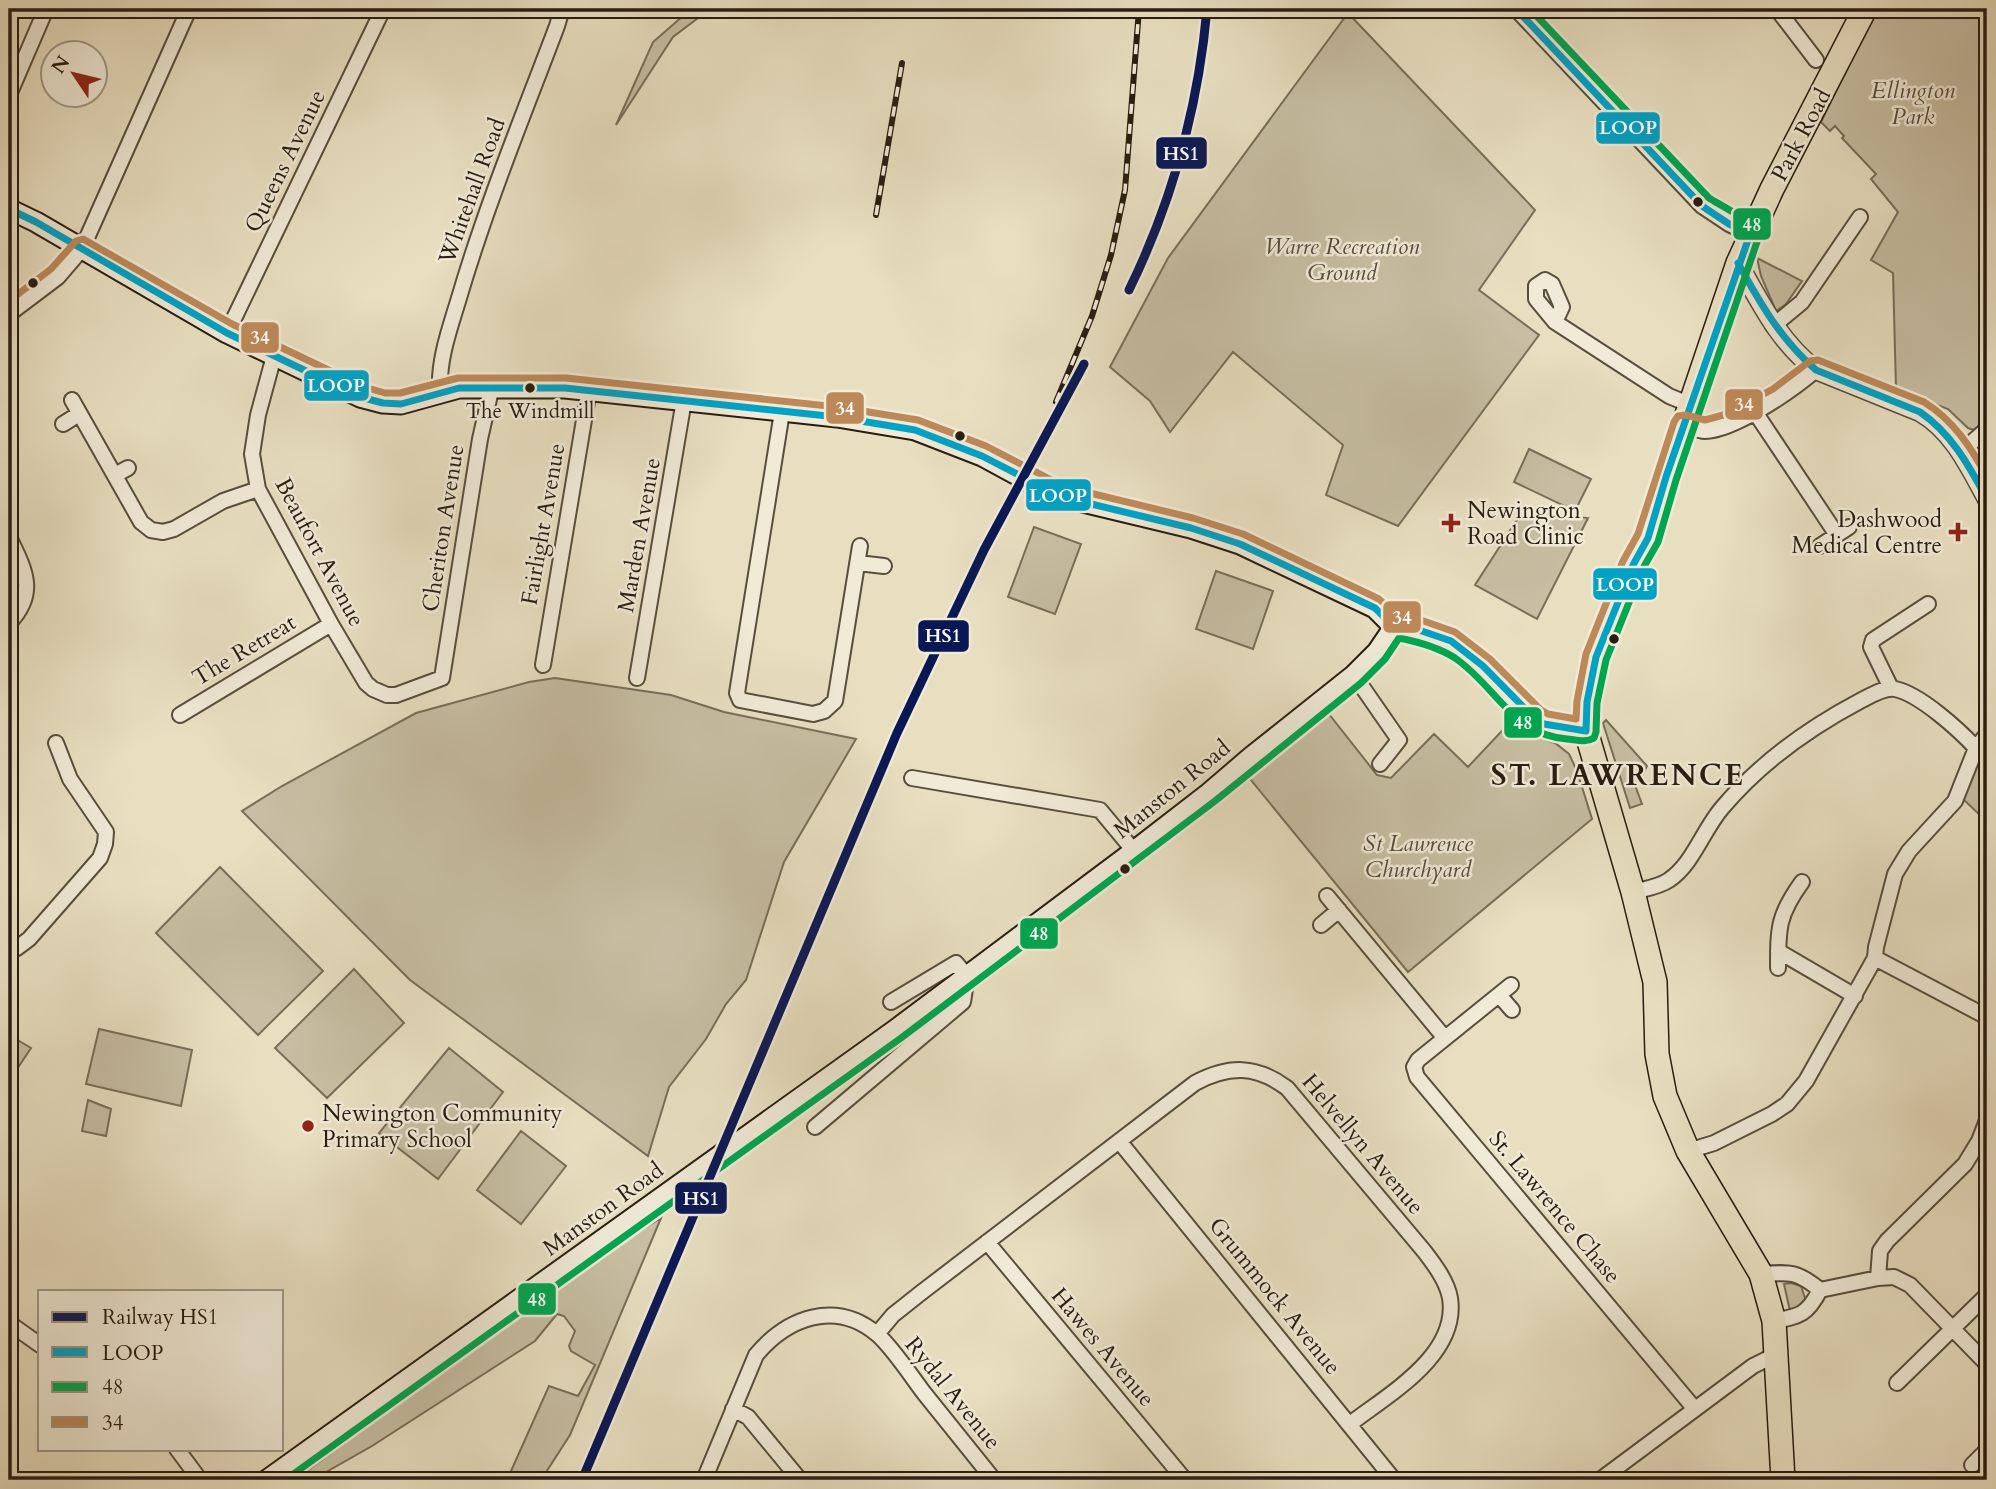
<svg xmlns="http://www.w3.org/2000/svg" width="1996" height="1489" font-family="Cardo,serif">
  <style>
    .green { fill: #c7bea3; stroke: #786e5a; stroke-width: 2 }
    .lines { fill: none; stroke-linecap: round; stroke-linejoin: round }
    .minor-casing { stroke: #584e3d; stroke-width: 18 }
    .tertiary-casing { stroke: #584e3d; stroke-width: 21 }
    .secondary-casing { stroke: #281d11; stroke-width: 23 }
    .primary-casing { stroke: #281d11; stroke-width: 26 }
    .minor { stroke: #f0ead7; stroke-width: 14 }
    .tertiary { stroke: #f0ead7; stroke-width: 18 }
    .secondary { stroke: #f0ead7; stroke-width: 19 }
    .primary { stroke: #e8dfc1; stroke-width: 23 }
    .rail-casing { stroke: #281d11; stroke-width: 6 }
    .rail { stroke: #f0ead7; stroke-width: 3.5; stroke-dasharray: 10; stroke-linecap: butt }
    .bus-1-casing { stroke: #f0ead7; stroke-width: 12 }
    .bus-2-casing { stroke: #f0ead7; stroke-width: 12 }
    .bus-3-casing { stroke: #f0ead7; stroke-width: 12 }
    .bus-1 { stroke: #02a2c5; stroke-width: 7 }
    .bus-2 { stroke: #00a651; stroke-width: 7 }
    .bus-3 { stroke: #be8959; stroke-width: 7 }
    .rail-1-casing { stroke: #f0ead7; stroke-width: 14 }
    .rail-1 { stroke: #091855; stroke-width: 9 }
    .bus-dot { fill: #281d11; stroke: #f0ead7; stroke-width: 2.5 }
    .poi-dot { fill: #8f2418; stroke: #f0ead7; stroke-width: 2.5 }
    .labels { text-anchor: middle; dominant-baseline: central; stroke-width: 5; stroke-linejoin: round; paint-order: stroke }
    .bus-label { font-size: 21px; fill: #281d11; stroke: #f0ead7 }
    .park-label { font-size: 23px; font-style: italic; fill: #584d3d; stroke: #f0ead7 }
    .street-label { font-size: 23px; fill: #281d11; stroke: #f0ead7 }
    .poi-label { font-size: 23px; fill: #281d11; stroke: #f0ead7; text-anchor: start }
    .district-label { font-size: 30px; font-weight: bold; letter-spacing: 2px; fill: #281d11; stroke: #f0ead7 }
    .line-badge { stroke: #f0ead7; stroke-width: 2.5 }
    .badge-label { font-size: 19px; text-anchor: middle; font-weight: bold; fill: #fff }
  </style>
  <rect width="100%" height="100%" fill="#e8dfc1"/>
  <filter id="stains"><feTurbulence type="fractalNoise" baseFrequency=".00286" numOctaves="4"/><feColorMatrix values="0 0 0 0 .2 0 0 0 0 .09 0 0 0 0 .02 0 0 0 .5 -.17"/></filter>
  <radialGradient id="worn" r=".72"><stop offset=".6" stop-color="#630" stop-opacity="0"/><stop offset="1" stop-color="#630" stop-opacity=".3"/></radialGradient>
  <path class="green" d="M691 9H710L673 37 616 125 653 42Z
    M1876 9H1987V419L1974 430 1968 428 1948 409 1896 389 1893 273 1871 260 1898 212 1871 179 1876 174 1842 138 1844 136 1835 126 1830 131 1821 122Z
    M1348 13 1535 210 1479 290 1539 335 1398 526 1326 495 1343 445 1233 352 1170 432 1150 401 1110 367 1168 258Z
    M1757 258 1802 281 1786 304 1776 311 1761 276Z
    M1529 449 1591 479 1575 511 1514 482Z
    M1522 512 1588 518 1537 619 1475 585Z
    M1034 527 1081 544 1055 614 1008 597Z
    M1216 571 1273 591 1253 649 1196 629Z
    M555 678 671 695 724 712 856 739 784 862 746 980 726 1004 706 1039 669 1087 648 1156 410 980 242 811 282 786 416 713 529 682Z
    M1325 709 1377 775 1391 778 1434 734 1468 767 1514 718 1530 734 1555 743 1569 754 1577 771 1592 819 1408 972 1246 774Z
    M1606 720 1647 766 1636 788 1642 804 1630 808 1603 723Z
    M1987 748V822L1962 798 1979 755Z
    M220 867 323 971 258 1035 156 933Z
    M354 969 404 1023 327 1098 275 1048Z
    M99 1029 192 1050 181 1106 86 1084Z
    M9 1035 31 1048 9 1081Z
    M449 1048 503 1092 438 1179 379 1133Z
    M88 1100 111 1109 106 1136 82 1131Z
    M521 1131 566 1166 521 1224 477 1190Z
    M661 1218 570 1435 541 1480H507L549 1386 578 1396 595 1365 571 1351 569 1346 575 1331 564 1316 557 1314 535 1341 372 1446 312 1480H295L439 1373 625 1240Z
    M1791 1283 1801 1286 1806 1301 1803 1307 1790 1311 1784 1284Z"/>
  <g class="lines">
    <g class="minor-casing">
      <path id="minor" d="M1516 9 1702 206 1729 224 1750 234
        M1777 9 1816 60
        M9 95 46 9
        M9 314 58 277 82 249 189 9
        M1555 322 1562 307 1552 284 1545 280 1536 286V299L1555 322 1669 396 1691 405
        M1773 326 1802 302 1860 217
        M227 333 383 9
        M274 356 258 415 252 454 258 489 331 624 366 683 373 689 387 695H396L442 678 480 439 492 386
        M440 392C438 360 450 328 459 298 486 206 523 116 557 26L562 9
        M72 400 141 522 151 530 163 532 174 529 223 501 258 489
        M782 412 737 693 740 700 813 714 824 711 835 701 860 546
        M1755 412 1837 535
        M63 424 79 414
        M1684 425C1691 427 1698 431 1705 431 1734 431 1794 389 1816 370
        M1961 452 1987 429
        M115 475 128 468
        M9 537C25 570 38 593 9 623
        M1820 546 1849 527
        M858 563 884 566
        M543 665 589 390
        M1354 675 1399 740 1380 764
        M637 678 684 400
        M1891 688 1871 647 1873 640 1928 604
        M180 715 331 624
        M912 778 1100 810 1134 851
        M1633 892C1644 889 1659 887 1669 880 1693 864 1703 830 1722 808 1760 763 1809 728 1860 701 1870 696 1884 687 1895 689 1920 694 1959 730 1976 748
        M1327 896 1444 1037
        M1321 925 1339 910
        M9 950 17 948 29 939 100 858 105 844 106 832 70 779 56 743
        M1778 951 1855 996
        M1875 958 1987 1017
        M1778 968C1778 928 1778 915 1802 882
        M1511 985 1418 1060 1414 1067 1417 1077 1694 1408
        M1499 995 1512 1010
        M815 1127 963 1002 967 976 956 963 891 1002
        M1119 1141 1394 1480
        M1688 1151 1714 1143 1772 1114 1787 1104 1806 1081 1875 958 1876 947 1895 874 1909 851 1955 801 1976 748 1987 734
        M987 1242 1185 1480
        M1761 1274C1790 1272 1797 1271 1820 1290
        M1878 1278 1880 1251 1887 1241 1965 1164 1979 1141 1987 1120
        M1820 1290 1878 1278 1894 1277 1910 1285 1987 1364
        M1774 1321C1800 1316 1807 1315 1820 1290
        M9 1323 40 1345
        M877 1334 893 1315 922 1292 1195 1083C1229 1065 1256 1065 1287 1088L1424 1251C1434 1264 1447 1281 1450 1298 1459 1355 1389 1394 1350 1424
        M1897 1383 1987 1295
        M733 1409 748 1417 800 1480
        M177 1449 200 1480
        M1972 1465 1987 1450
        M704 1480 756 1355C787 1318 835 1299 877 1334 893 1348 911 1376 924 1393 947 1422 971 1451 994 1480
        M1600 1480 1753 1366 1777 1354"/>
    </g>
    <g class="tertiary-casing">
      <path id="tertiary" d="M1738 263C1760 302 1779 342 1816 370L1920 412C1953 431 1969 466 1987 499"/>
    </g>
    <g class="secondary-casing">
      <path id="secondary" d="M9 209 36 222 227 333 360 397 383 403 401 404 459 388H565L837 417 915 430 982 456 1041 488 1062 497 1191 528 1240 544 1375 608 1394 627 1416 629 1451 641 1483 666 1534 718 1544 724 1586 731
        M267 1480 895 1030 1134 851 1209 793 1251 757 1354 675 1377 652 1394 627"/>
    </g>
    <g class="primary-casing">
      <path id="primary" d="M1783 1480 1774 1321 1761 1274 1688 1151 1665 1096 1657 1054 1655 982 1633 892 1586 731 1587 702 1596 657 1633 565 1648 538 1666 477 1738 263 1772 189 1865 9"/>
    </g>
    <use href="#minor" class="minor"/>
    <use href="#tertiary" class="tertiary"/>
    <use href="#secondary" class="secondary"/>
    <use href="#primary" class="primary"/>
    <g class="rail-casing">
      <path id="rail" d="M876 215 902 63
        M1056 402 1092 316 1111 255 1125 190 1139 9"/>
    </g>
    <use href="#rail" class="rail"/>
    <g class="bus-1-casing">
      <path id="bus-1" d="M1516 9 1702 206 1729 224 1750 234
        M9 209 36 222 227 333 360 397 383 403 401 404 459 388H565L837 417 915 430 982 456 1062 497 1191 528 1240 544 1375 608 1394 627 1416 629 1451 641 1483 666 1534 718 1544 724 1586 731 1587 702 1596 657 1633 565 1648 538 1666 477 1750 234
        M1738 263C1760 303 1781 340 1816 370L1920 412C1952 434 1969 466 1987 499"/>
    </g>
    <g class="bus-2-casing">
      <path id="bus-2" d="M285 1480 901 1038 1215 801 1361 683 1385 659 1399 638C1419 642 1438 647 1455 658 1498 688 1511 734 1567 739 1577 740 1586 743 1594 738L1596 732 1597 703 1606 660 1642 570 1658 542 1676 480 1760 233C1757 224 1720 205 1709 198L1530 9"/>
    </g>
    <g class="bus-3-casing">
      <path id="bus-3" d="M9 301 51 269 76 241 83 239 232 324 364 387 385 393H400L458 378H566L838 407 918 420 986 446 1065 487 1193 518 1243 534 1379 599 1399 617 1418 619 1455 632 1490 659 1541 710 1548 714 1576 719 1577 701 1586 654 1623 561 1638 534 1674 422 1678 416 1686 415 1705 420 1727 414 1773 389 1810 361 1818 360 1924 402C1953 420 1971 447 1987 477"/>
    </g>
    <use href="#bus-1" class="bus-1"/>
    <use href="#bus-2" class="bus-2"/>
    <use href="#bus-3" class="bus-3"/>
    <g class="rail-1-casing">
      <path id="rail-1" d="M1129 290C1173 200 1198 109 1207 9
        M582 1480 897 733 984 550 1084 364"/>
    </g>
    <use href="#rail-1" class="rail-1"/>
  </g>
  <g class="bus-dot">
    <circle cx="1698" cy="202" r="6"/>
    <circle cx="33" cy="283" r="6"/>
    <circle cx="530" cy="388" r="6"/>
    <circle cx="960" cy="436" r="6"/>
    <circle cx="1614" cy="639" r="6"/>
    <circle cx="1125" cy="869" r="6"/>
  </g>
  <g class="poi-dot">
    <path d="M1447.5 512.5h7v7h7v7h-7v7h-7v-7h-7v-7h7z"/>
    <path d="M1954.5 521.5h7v7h7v7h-7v7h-7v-7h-7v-7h7z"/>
    <circle cx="308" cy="1126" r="7"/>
  </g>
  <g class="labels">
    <g class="bus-label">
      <text x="530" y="411">The Windmill</text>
    </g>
    <g class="park-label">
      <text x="1913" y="90">Ellington<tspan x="1913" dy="26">Park</tspan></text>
      <text x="1342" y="246">Warre Recreation<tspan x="1342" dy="26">Ground</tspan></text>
      <text x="1418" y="843">St Lawrence<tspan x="1418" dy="26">Churchyard</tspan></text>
    </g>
    <g class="street-label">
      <text transform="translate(1801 135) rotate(-62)">Park Road</text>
      <text transform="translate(285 161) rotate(-64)">Queens Avenue</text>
      <text transform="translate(472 191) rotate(-70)">Whitehall Road</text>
      <text transform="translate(543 524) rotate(-80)">Fairlight Avenue</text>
      <text transform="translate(443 528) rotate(-81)">Cheriton Avenue</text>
      <text transform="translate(639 535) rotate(-80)">Marden Avenue</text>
      <text transform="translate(320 552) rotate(62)">Beaufort Avenue</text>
      <text transform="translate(244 650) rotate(-31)">The Retreat</text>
      <text transform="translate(1172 789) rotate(-39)">Manston Road</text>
      <text transform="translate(1363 1144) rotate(50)">Helvellyn Avenue</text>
      <text transform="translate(1555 1207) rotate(50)">St. Lawrence Chase</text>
      <text transform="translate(603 1209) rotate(-36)">Manston Road</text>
      <text transform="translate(1275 1296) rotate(51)">Grummock Avenue</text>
      <text transform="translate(1103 1347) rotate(50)">Hawes Avenue</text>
      <text transform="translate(953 1393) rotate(51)">Rydal Avenue</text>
    </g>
    <g class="poi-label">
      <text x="1467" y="510">Newington<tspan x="1467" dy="26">Road Clinic</tspan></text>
      <text x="1942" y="519" text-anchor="end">Dashwood<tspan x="1942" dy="26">Medical Centre</tspan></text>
      <text x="322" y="1113">Newington Community<tspan x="322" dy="26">Primary School</tspan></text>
    </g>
    <g class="district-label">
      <text x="1618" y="775">ST. LAWRENCE</text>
    </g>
  </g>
  <g class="line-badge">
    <rect x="1595" y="111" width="66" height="34" rx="7" fill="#02a2c5"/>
    <rect x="1155" y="136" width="53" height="34" rx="7" fill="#091855"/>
    <rect x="1732" y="207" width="40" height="34" rx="7" fill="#00a651"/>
    <rect x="240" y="321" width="40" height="33" rx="7" fill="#be8959"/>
    <rect x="303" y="369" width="67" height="33" rx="7" fill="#02a2c5"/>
    <rect x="1724" y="388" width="40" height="33" rx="7" fill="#be8959"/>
    <rect x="825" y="391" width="40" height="34" rx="7" fill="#be8959"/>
    <rect x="1025" y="478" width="67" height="34" rx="7" fill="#02a2c5"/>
    <rect x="1592" y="567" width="66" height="34" rx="7" fill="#02a2c5"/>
    <rect x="1382" y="600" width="40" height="34" rx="7" fill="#be8959"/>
    <rect x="917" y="619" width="53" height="34" rx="7" fill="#091855"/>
    <rect x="1503" y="706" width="40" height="33" rx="7" fill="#00a651"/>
    <rect x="1019" y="917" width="40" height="33" rx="7" fill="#00a651"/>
    <rect x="674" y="1181" width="54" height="34" rx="7" fill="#091855"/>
    <rect x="517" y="1282" width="40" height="34" rx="7" fill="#00a651"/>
  </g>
  <g class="badge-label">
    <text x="1628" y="134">LOOP</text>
    <text x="1181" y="160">HS1</text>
    <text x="1752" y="231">48</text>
    <text x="260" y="344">34</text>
    <text x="336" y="392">LOOP</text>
    <text x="1744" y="411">34</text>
    <text x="845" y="415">34</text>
    <text x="1058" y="502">LOOP</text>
    <text x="1625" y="591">LOOP</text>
    <text x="1402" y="624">34</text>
    <text x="943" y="642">HS1</text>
    <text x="1523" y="729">48</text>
    <text x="1039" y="940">48</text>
    <text x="701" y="1205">HS1</text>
    <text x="537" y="1306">48</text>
  </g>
  <rect width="1996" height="1489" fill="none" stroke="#e8dfc1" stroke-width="35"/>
  <rect x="10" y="10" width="1975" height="1468" fill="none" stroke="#281d11" stroke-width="3.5"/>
  <rect x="18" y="18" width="1961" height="1454" fill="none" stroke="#281d11" stroke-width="2"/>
  <rect x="38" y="1290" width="245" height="161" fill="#f0ead7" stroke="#a09888" stroke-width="2"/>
  <rect x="52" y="1312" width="35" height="10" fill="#091855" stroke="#a09888" stroke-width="2"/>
  <text x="102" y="1324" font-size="21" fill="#281d11">Railway HS1</text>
  <rect x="52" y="1347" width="35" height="10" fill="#02a2c5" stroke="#a09888" stroke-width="2"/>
  <text x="102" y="1360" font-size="21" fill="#281d11">LOOP</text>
  <rect x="52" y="1382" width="35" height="10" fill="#00a651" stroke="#a09888" stroke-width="2"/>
  <text x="102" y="1394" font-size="21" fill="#281d11">48</text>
  <rect x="52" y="1417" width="35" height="10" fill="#be8959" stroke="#a09888" stroke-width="2"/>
  <text x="102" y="1430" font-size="21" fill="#281d11">34</text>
  <g transform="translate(74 74) rotate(305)"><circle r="33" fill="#f0ead7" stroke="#a09888" stroke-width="2"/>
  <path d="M0-5L12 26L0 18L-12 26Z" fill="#8f2418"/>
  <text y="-10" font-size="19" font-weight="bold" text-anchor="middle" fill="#281d11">N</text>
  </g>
  <rect width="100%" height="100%" filter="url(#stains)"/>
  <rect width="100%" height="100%" fill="url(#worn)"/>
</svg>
